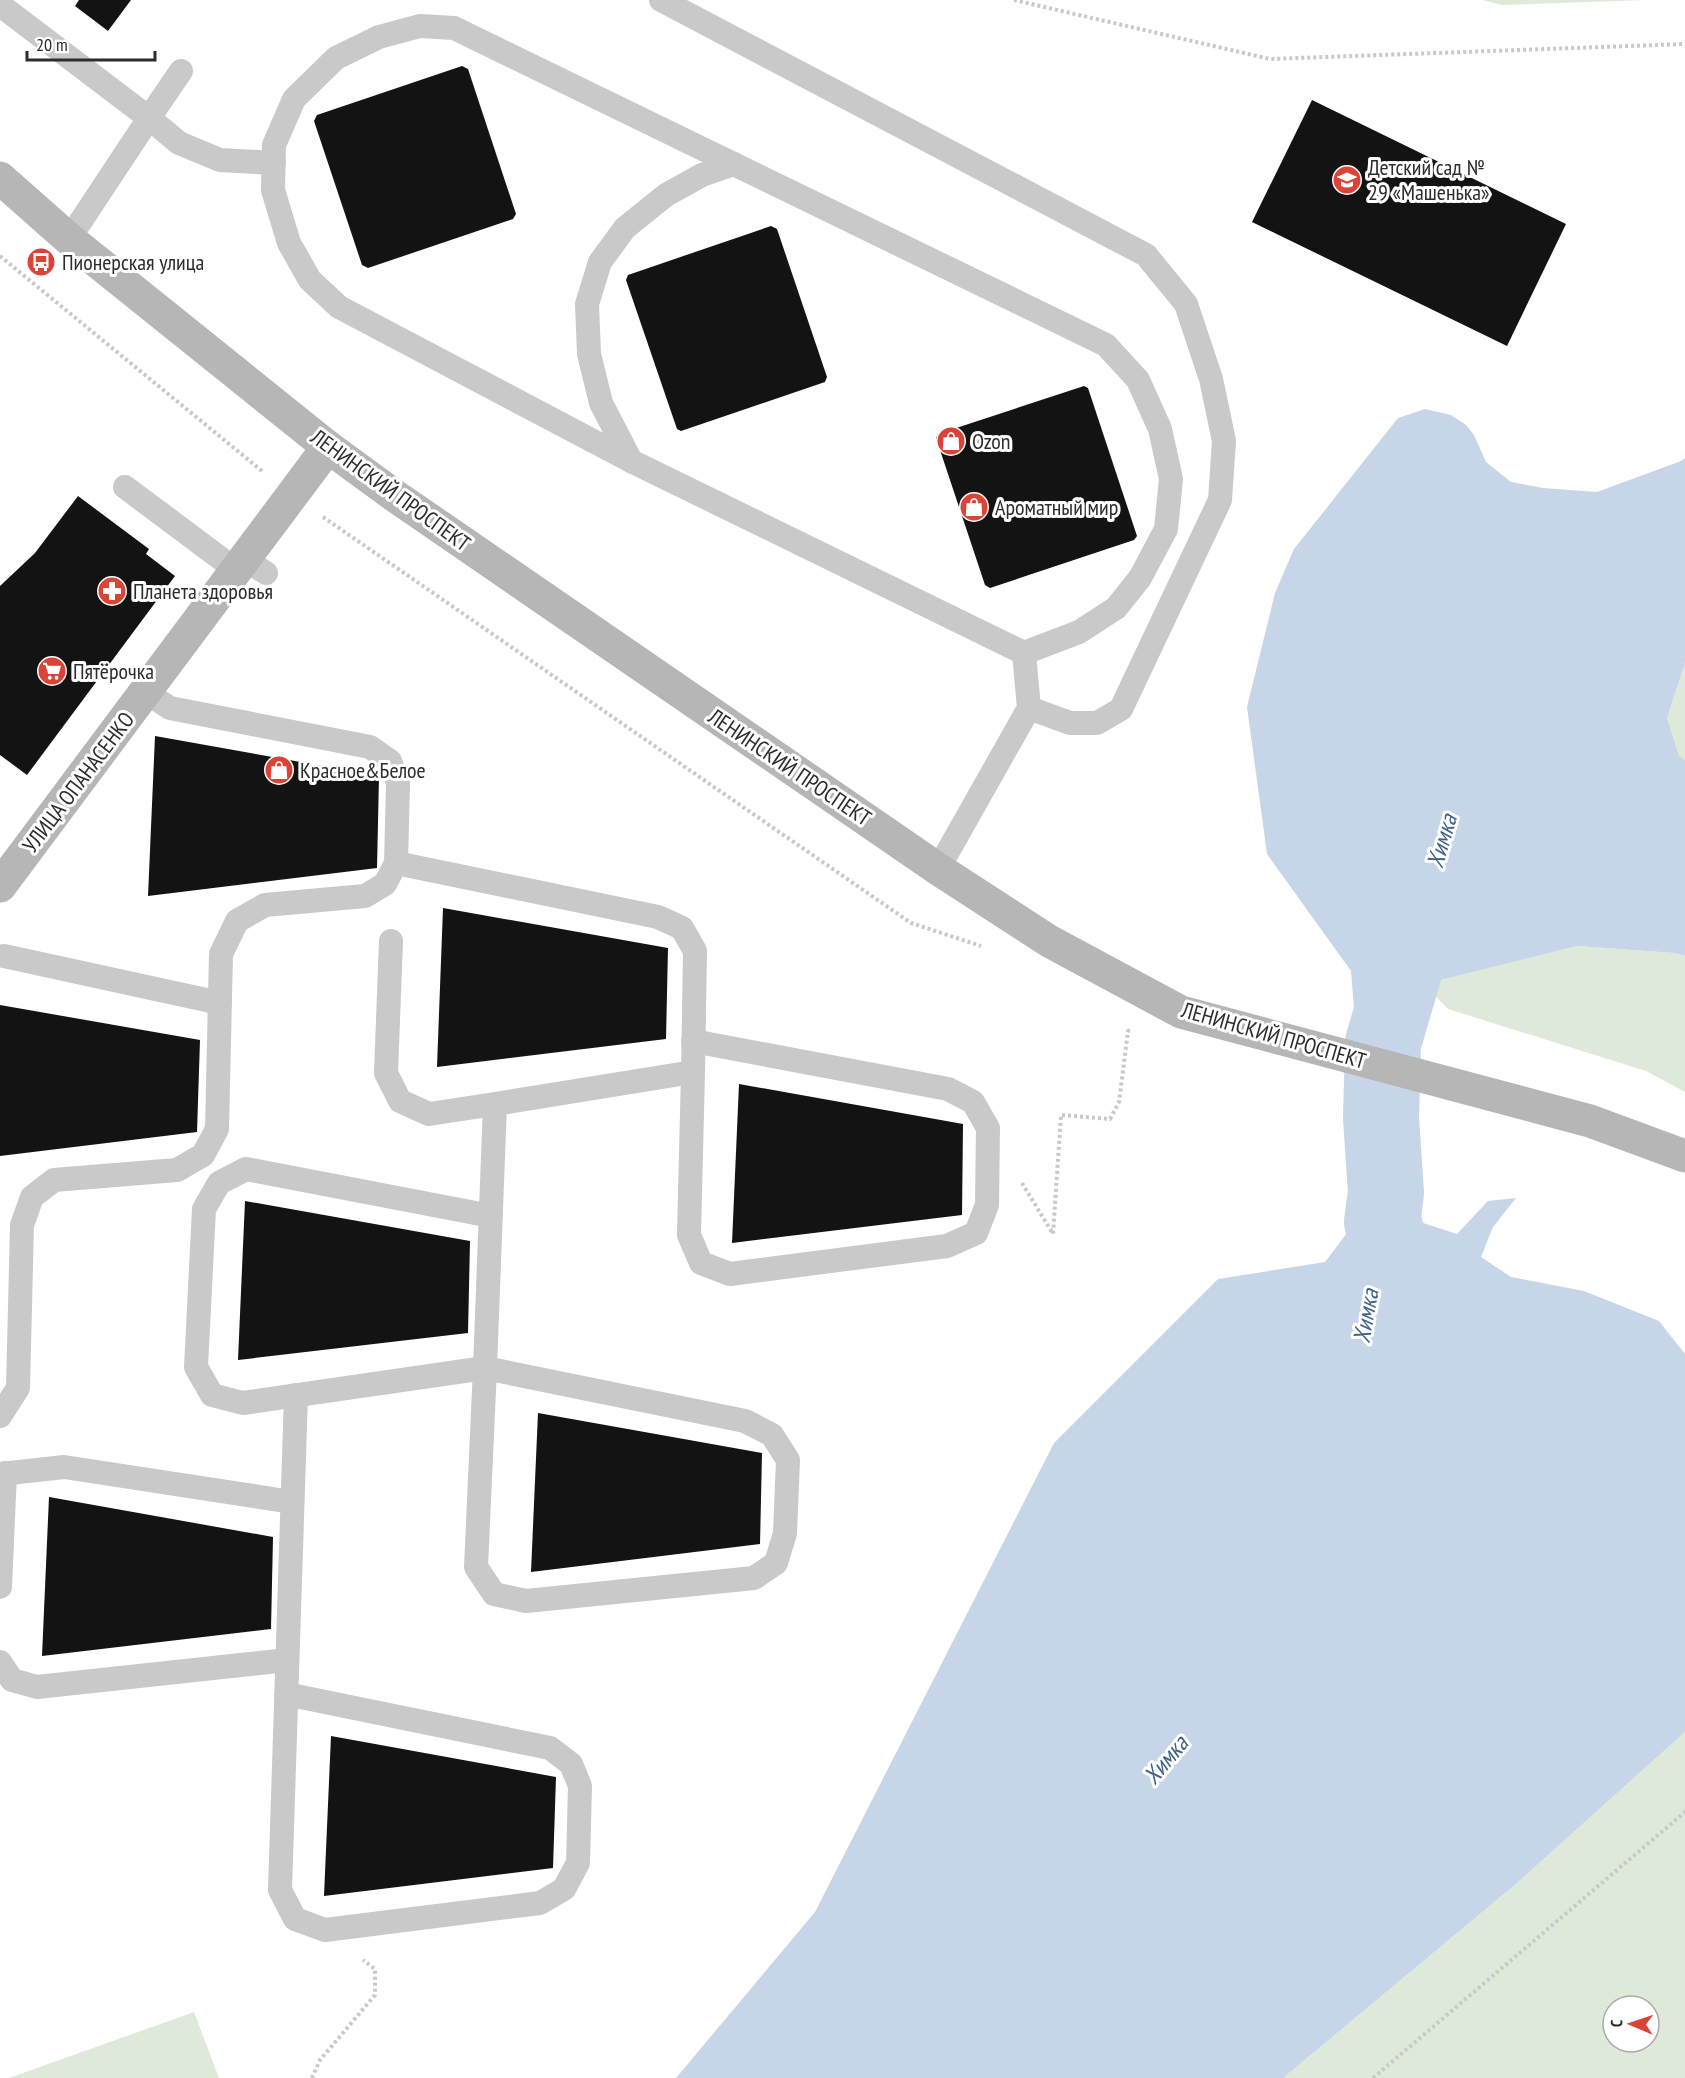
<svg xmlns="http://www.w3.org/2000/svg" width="1685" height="2078" viewBox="0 0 1685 2078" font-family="'PT Sans Narrow',sans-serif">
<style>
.green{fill:#dfe9d9;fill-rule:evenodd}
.water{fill:#c6d6e8}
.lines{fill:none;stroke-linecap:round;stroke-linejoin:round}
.river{stroke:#c6d6e8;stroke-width:76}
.building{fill:#131313}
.path{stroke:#c9c9c9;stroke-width:4;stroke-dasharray:3 3;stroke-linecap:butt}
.lane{stroke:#c9c9c9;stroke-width:24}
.secondary{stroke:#b6b6b6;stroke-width:33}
.labels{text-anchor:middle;stroke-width:6;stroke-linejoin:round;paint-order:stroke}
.poi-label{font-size:22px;fill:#2c2c2c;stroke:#fff;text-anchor:start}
.street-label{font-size:22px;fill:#2c2c2c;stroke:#fff}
.water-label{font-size:24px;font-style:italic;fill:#3f6188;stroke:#fff}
</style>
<rect width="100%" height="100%" fill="#fff"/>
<g class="green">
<path d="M 1483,0 L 1646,0 L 1502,5 Z"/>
<path d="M 1685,663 L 1685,760 L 1679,757 L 1667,718 Z"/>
<path d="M 1577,946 L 1674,953 L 1685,956 L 1685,1092 L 1646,1071 L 1448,1009 L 1423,984 Z"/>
<path d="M 1685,1732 L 1685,2078 L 1283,2078 L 1517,1883 ZM 1613,2006 L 1649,2006 L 1649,2042 L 1613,2042 Z"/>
<path d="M 194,2012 L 219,2078 L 9,2078 Z"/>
</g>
<g class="water">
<path d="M 1425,409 L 1451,415 L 1466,425 L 1474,435 L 1486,462 L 1511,482 L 1543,488 L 1597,492 L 1681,461 L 1685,458 L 1685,663 L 1667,718 L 1679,756 L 1685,760 L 1685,956 L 1674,953 L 1577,946 L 1424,984 L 1410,1051 L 1356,1035 L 1351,971 L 1267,854 L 1247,707 L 1275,593 L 1294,549 L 1398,418 Z"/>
<path d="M 1354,1108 L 1402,1125 L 1423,1223 L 1457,1234 L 1488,1201 L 1516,1198 L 1493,1227 L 1481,1257 L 1511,1277 L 1584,1291 L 1659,1321 L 1685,1354 L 1685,1732 L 1517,1883 L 1283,2078 L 676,2078 L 815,1912 L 1054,1443 L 1218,1279 L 1325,1262 L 1350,1229 Z"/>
</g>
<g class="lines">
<path class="river" d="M 1382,1222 L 1386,1193 L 1381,1118 L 1383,1043 L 1413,941"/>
</g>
<g class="building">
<path d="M 79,0 L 131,0 L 108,31 L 75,6 Z"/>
<path d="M 462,66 L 468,69 L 516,214 L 513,219 L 368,268 L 362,265 L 314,121 L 317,115 Z"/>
<path d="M 1312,100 L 1566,224 L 1507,346 L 1252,222 Z"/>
<path d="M 771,226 L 777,229 L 827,377 L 825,382 L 681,431 L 677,429 L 626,280 L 628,275 Z"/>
<path d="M 1084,386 L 1088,388 L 1137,536 L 1134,540 L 990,588 L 985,585 L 936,438 L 938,434 Z"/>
<path d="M 78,496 L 149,549 L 146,554 L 175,576 L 27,775 L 0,755 L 0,586 L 35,553 Z"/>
<path d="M 155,736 L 379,776 L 377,868 L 148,896 Z"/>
<path d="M 443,908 L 668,948 L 666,1039 L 437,1067 Z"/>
<path d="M 0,1005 L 200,1040 L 197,1132 L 0,1156 Z"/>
<path d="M 739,1084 L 963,1124 L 962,1215 L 732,1243 Z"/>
<path d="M 245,1201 L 470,1241 L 468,1333 L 238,1360 Z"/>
<path d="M 538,1413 L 762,1453 L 760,1544 L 531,1572 Z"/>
<path d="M 49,1497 L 273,1537 L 271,1629 L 42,1656 Z"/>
<path d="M 331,1736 L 556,1777 L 553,1868 L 324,1896 Z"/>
</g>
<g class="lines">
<g class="path">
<path d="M 1014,0 L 1270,59 L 1685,44"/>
<path d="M 0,256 L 262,471"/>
<path d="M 323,517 L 911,923 L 981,946"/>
<path d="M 1022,1183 L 1053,1234 L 1061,1115 L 1110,1119 L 1119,1102 L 1128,1031 L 1132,1030"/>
<path d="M 312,2078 L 320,2060 L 375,1995 L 375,1969 L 363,1960"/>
<path d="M 1373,2078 L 1685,1812"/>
</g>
<g class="lane">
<path d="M 661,0 L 1146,255 L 1186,304 L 1211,379 L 1224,441 L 1220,500 L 1121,709 L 1097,723 L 1070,723 L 1029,708"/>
<path d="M 0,5 L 149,118 L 181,71"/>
<path d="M 420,26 L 454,28 L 1106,345 L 1138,380 L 1160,429 L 1171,479 L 1166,529 L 1140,578 L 1116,608 L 1079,632 L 1024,653 L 631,461 L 339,307 L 310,280 L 289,243 L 273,190 L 274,145 L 294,99 L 336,58 L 379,37 Z"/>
<path d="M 69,239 L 149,118 L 179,143 L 220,160 L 274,163"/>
<path d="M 631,461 L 601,403 L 589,354 L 587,304 L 600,262 L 625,228 L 666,195 L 702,175 L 734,164"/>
<path d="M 125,487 L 236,570"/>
<path d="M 244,559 L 266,573"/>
<path d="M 396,863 L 658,917 L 682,928 L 695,951 L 693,1072 L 495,1104 L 485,1368 L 243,1403 L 212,1395 L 196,1367 L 204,1209 L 219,1183 L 246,1169 L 491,1216"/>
<path d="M 938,869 L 1029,708 L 1024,653"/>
<path d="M 391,941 L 386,1073 L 400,1101 L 429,1114 L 495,1104"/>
<path d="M 4,956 L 220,1003"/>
<path d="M 693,1072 L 689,1235 L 701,1263 L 730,1274 L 947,1246 L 976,1233 L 987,1205 L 988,1128 L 973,1102 L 948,1089 L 693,1041"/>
<path d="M 485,1368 L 745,1421 L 772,1435 L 788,1460 L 785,1533 L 776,1563 L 754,1578 L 526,1601 L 494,1594 L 476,1567 Z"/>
<path d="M 0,1416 L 18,1388 L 22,1225 L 32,1197 L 54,1180 L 177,1170 L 203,1155 L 217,1129 L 221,954 L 237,921 L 265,905 L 365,896 L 385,884 L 396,863 L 398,783 L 390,761 L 370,747 L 170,708 L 145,692"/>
<path d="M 0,1474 L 64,1467 L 292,1502"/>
<path d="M 0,1587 L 5,1473"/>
<path d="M 0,1662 L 12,1680 L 37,1687 L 287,1660"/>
<path d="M 286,1694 L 550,1748 L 571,1764 L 580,1786 L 578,1863 L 564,1889 L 540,1903 L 325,1930 L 295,1919 L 280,1890 L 296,1395"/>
</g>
<g class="secondary">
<path d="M 0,178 L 69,239 L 328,447 L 395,496 L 938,869 L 1049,941 L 1181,1012 L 1590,1121 L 1685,1156"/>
<path d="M 0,886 L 328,447"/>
</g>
</g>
<defs>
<g id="school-disc" transform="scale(1.5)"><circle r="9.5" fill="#da4336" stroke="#fff"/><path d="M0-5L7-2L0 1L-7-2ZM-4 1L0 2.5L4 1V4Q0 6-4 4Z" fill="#fff"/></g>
<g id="bus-disc" transform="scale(1.5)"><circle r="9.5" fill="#da4336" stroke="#fff"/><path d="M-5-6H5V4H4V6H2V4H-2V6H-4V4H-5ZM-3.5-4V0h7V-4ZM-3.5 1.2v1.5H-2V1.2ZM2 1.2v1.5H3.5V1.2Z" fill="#fff"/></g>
<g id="shop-disc" transform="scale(1.5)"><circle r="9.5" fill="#da4336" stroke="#fff"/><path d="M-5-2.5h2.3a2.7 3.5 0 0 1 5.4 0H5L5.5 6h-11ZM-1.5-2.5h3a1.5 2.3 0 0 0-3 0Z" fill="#fff"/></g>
<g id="pharmacy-disc" transform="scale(1.5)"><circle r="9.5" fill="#da4336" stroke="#fff"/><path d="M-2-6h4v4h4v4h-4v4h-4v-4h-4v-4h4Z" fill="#fff"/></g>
<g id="supermarket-disc" transform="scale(1.5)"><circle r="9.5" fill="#da4336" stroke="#fff"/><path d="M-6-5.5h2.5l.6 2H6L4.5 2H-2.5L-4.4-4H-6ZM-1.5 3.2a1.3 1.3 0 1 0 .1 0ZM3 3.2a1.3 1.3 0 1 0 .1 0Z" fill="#fff"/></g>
</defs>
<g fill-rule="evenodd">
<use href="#school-disc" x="1347" y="180"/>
<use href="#bus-disc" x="41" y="262"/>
<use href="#shop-disc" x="951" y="441"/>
<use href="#shop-disc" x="974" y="507"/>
<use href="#pharmacy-disc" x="112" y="591"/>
<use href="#supermarket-disc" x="52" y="671"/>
<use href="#shop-disc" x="279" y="770"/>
</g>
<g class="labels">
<g class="poi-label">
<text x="1368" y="175">Детский сад №<tspan x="1368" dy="25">29 «Машенька»</tspan></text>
<text x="62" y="270">Пионерская улица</text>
<text x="972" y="449">Ozon</text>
<text x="995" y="515">Ароматный мир</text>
<text x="133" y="599">Планета здоровья</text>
<text x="73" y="679">Пятёрочка</text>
<text x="300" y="778">Красное&amp;Белое</text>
</g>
<g class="street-label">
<text transform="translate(391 490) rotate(36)" y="8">ЛЕНИНСКИЙ ПРОСПЕКТ</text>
<text transform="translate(790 767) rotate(34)" y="8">ЛЕНИНСКИЙ ПРОСПЕКТ</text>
<text transform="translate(78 782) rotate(-53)" y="8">УЛИЦА ОПАНАСЕНКО</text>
<text transform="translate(1274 1035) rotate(16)" y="8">ЛЕНИНСКИЙ ПРОСПЕКТ</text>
</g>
<g class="water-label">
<text transform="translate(1442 841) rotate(-74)" y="8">Химка</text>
<text transform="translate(1366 1316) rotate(-80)" y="8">Химка</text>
<text transform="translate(1166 1760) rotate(-50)" y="8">Химка</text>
</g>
</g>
<g transform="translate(1631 2024) rotate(272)"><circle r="28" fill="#ffffff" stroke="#ababab" stroke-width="1.5"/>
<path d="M0-4.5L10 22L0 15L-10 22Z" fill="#da4336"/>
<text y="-9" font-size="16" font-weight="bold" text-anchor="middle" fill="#2c2c2c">С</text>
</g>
<path d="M27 51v9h128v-9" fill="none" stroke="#2c2c2c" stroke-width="3"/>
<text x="36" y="51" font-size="18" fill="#2c2c2c" stroke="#ffffff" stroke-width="4.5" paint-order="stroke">20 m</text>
</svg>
